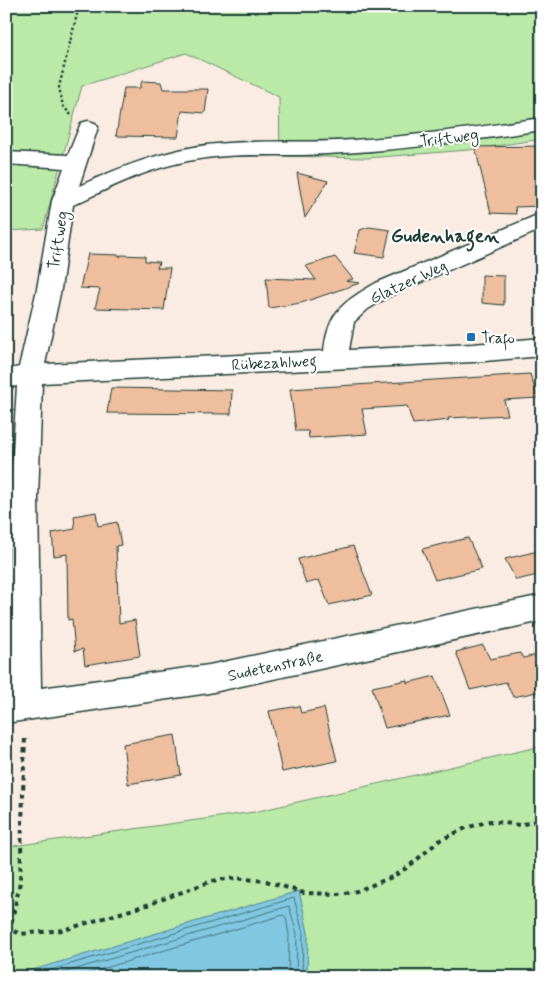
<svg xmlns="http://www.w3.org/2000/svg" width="548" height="983" viewBox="0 0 548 983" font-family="Mynerve,sans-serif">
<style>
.green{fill:#bae9a8;stroke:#6c936e}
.water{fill:#81c7e2;stroke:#5a909c}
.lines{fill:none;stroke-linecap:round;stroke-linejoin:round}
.shore{stroke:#46747a;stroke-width:1}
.building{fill:#efbe9f;stroke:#1f3d34}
.minor-casing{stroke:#1f3d34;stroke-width:3}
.path-far1{stroke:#1f3d34;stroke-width:2.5;stroke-dasharray:2.5 2.5;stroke-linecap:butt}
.path{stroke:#1f3d34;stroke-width:4;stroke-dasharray:4.5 4.5;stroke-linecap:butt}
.minor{fill:#fff;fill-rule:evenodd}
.poi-dot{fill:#1f6fb2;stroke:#fff;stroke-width:2}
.labels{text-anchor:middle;stroke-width:4;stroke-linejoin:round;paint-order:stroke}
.street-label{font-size:16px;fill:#1f3d34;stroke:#fff}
.poi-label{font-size:16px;fill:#1f3d34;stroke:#fff;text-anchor:start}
.quarter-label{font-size:19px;font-weight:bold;fill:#1f3d34;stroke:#fff}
</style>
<rect width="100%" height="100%" fill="#faece2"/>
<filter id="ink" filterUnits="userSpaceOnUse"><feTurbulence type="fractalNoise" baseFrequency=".02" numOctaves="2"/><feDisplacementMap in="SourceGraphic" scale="10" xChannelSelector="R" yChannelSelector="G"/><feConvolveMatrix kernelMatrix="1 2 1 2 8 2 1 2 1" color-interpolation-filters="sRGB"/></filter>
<g filter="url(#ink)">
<g class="green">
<path d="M 6,6 L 542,6 L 542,139 L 469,150 L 367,158 L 280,156 L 279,97 L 186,53 L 82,86 L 43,229 L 6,231 Z"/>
<path d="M 542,746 L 542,977 L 307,977 L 308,933 L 299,891 L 16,975 L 15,977 L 6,977 L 6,847 L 254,812 Z"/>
</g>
<path class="water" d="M 299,891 L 308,933 L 307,977 L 15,977 L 16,975 Z"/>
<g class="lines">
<g class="shore">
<path d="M 27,977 L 294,898 L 303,933 L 302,977"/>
<path d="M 49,977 L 289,906 L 297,934 L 296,977"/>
<path d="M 75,977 L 283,915 L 286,917 L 289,935 L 288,977"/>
</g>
</g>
<g class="building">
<path d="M 142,81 L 161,82 L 163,89 L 208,89 L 205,113 L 182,111 L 178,137 L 116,136 L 124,88 L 140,88 Z"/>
<path d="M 542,146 L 542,206 L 515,207 L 516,214 L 491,213 L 475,147 Z"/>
<path d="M 297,173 L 328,181 L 305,218 Z"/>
<path d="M 369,227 L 390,230 L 384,257 L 354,253 L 360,230 Z"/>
<path d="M 88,254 L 120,255 L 120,257 L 121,255 L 145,256 L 145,261 L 159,262 L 157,268 L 170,268 L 164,310 L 95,308 L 100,289 L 80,288 Z"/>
<path d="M 335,257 L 353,279 L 346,281 L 360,283 L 301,303 L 269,308 L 266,278 L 316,280 L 306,266 Z"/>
<path d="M 482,275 L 504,276 L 504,305 L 482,303 Z"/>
<path d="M 530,374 L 538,398 L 504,400 L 508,415 L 448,418 L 449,420 L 413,424 L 407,406 L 362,409 L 367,434 L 309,438 L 308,431 L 296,431 L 290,389 Z"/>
<path d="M 111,388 L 232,390 L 231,414 L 107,413 Z"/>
<path d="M 96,512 L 98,526 L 117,522 L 121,545 L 116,546 L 119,623 L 135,620 L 140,656 L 85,665 L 83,649 L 75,651 L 72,619 L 68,620 L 67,554 L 54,556 L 52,533 L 75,529 L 74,516 Z"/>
<path d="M 468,538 L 482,569 L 435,580 L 422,549 Z"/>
<path d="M 353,546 L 372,595 L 329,605 L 319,580 L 306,584 L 298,559 Z"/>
<path d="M 542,550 L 542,574 L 516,580 L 505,559 Z"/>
<path d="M 483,645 L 490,659 L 520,653 L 523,658 L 542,654 L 542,691 L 513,697 L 506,682 L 470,690 L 456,652 Z"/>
<path d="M 435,676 L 450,715 L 385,728 L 372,687 L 407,680 L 407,683 Z"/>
<path d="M 299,706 L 301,713 L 324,708 L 337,761 L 282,772 L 269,711 Z"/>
<path d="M 175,735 L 181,775 L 128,784 L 123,744 Z"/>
</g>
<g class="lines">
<g class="minor-casing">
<path id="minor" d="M 542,118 L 542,130 C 470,141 399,150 327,154 C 278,157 227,151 179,163 C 142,171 107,189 73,205 L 61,289 L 45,364 L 324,351 C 328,312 343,302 376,283 L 542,213 L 542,229 L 392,295 L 368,309 L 354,322 L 349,350 L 473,344 L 542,338 L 542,356 L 473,362 L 42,383 L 38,499 L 41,688 L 209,665 L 542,595 L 542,621 L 209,693 L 6,723 L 6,693 L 9,693 L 10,499 L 17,386 L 6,388 L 6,370 L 19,367 L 37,289 L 52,201 L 64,168 L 6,164 L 6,152 L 68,155 L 81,123 L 88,121 L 95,123 L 98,127 L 79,186 C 116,169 154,154 194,147 C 246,138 300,144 353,140 C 416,136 479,127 542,118 Z"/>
</g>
<path class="path-far1" d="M 71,115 L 63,106 L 59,87 L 79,6"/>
<g class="path">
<path d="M 6,927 L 20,934 L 64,930 L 147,905 L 212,881 L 233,878 L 266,881 L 304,893 L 338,894 L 357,891 L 392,877 L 408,867 L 440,840 L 466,828 L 490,821 L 519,825 L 542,820"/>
<path d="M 6,949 L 20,882 L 25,736"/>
</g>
<use href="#minor" class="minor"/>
</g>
</g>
<rect class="poi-dot" x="466" y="332" width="10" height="10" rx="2.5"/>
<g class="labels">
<g class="street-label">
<text transform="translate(449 137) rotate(-7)" y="6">Triftweg</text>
<text transform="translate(57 240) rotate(-81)" y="6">Triftweg</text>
<text transform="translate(408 281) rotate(-25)" y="6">Glatzer Weg</text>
<text transform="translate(274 362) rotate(-3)" y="6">Rübezahlweg</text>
<text transform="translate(275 665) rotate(-12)" y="6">Sudetenstraße</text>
</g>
<g class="poi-label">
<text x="481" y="343">Trafo</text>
</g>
<g class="quarter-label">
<text x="445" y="242">Gudenhagen</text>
</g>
</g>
<rect width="548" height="983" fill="none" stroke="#fff" stroke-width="25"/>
<rect x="12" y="12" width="523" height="958" fill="none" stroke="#1f3d34" stroke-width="2" filter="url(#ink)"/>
</svg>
